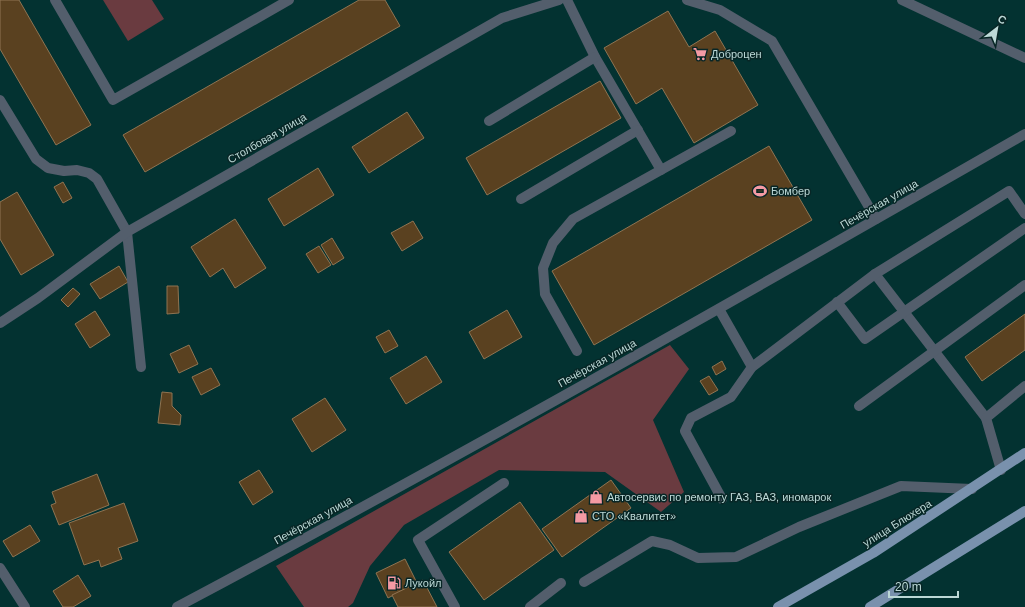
<svg xmlns="http://www.w3.org/2000/svg" width="1025" height="607" viewBox="0 0 1025 607" font-family="Arial,sans-serif">
<style>
.green{fill:#6a3b40}
.building{fill:#5a4120;stroke:#8f7452}
.lines{fill:none;stroke-linecap:round;stroke-linejoin:round}
.minor{stroke:#535e6c;stroke-width:10}
.major{stroke:#7991ad;stroke-width:10}
.labels{text-anchor:middle;stroke-width:3;stroke-linejoin:round;paint-order:stroke}
.poi-label{font-size:11px;fill:#bcd8d6;stroke:#082626;text-anchor:start}
.street-label{font-size:11px;fill:#bcd8d6;stroke:#082626}
</style>
<rect width="100%" height="100%" fill="#033231"/>
<g class="green">
<path d="M 103,0 L 152,0 L 164,19 L 128,41 Z"/>
<path d="M 670,345 L 689,369 L 653,420 L 684,492 L 661,512 L 605,472 L 499,470 L 404,525 L 370,566 L 353,603 L 348,607 L 304,607 L 276,566 Z"/>
</g>
<g class="building">
<path d="M 0,0 L 19,0 L 91,125 L 56,145 L 0,49 Z"/>
<path d="M 359,0 L 385,0 L 400,26 L 145,172 L 123,135 Z"/>
<path d="M 668,11 L 689,47 L 715,31 L 758,105 L 694,143 L 662,88 L 636,104 L 604,48 Z"/>
<path d="M 600,81 L 621,118 L 487,195 L 466,158 Z"/>
<path d="M 407,112 L 424,138 L 369,173 L 352,147 Z"/>
<path d="M 769,146 L 812,220 L 594,345 L 552,271 Z"/>
<path d="M 318,168 L 334,195 L 284,226 L 268,199 Z"/>
<path d="M 63,182 L 72,198 L 63,203 L 54,187 Z"/>
<path d="M 17,192 L 54,255 L 21,275 L 0,239 L 0,202 Z"/>
<path d="M 235,219 L 266,268 L 235,288 L 223,268 L 210,277 L 191,247 Z"/>
<path d="M 413,221 L 423,238 L 402,251 L 391,233 Z"/>
<path d="M 332,238 L 344,258 L 333,265 L 321,245 Z"/>
<path d="M 319,246 L 331,265 L 318,273 L 306,254 Z"/>
<path d="M 119,266 L 128,282 L 100,299 L 90,284 Z"/>
<path d="M 167,286 L 178,286 L 179,313 L 167,314 Z"/>
<path d="M 73,288 L 80,294 L 68,307 L 61,300 Z"/>
<path d="M 507,310 L 522,337 L 484,359 L 469,332 Z"/>
<path d="M 95,311 L 110,335 L 90,348 L 75,324 Z"/>
<path d="M 1025,314 L 1025,350 L 982,381 L 965,357 Z"/>
<path d="M 389,330 L 398,346 L 385,353 L 376,337 Z"/>
<path d="M 189,345 L 198,364 L 179,373 L 170,354 Z"/>
<path d="M 426,356 L 442,382 L 406,404 L 390,378 Z"/>
<path d="M 722,361 L 726,369 L 716,375 L 712,367 Z"/>
<path d="M 211,368 L 220,385 L 201,395 L 192,377 Z"/>
<path d="M 709,376 L 718,390 L 709,395 L 700,381 Z"/>
<path d="M 162,392 L 172,393 L 172,406 L 181,415 L 180,425 L 158,423 Z"/>
<path d="M 325,398 L 346,430 L 312,452 L 292,419 Z"/>
<path d="M 259,470 L 273,492 L 253,505 L 239,482 Z"/>
<path d="M 97,474 L 109,505 L 59,525 L 51,505 L 56,503 L 52,492 Z"/>
<path d="M 611,480 L 631,508 L 562,557 L 542,529 Z"/>
<path d="M 520,502 L 554,550 L 484,600 L 449,552 Z"/>
<path d="M 124,503 L 138,541 L 118,548 L 122,559 L 101,567 L 99,560 L 84,565 L 69,523 Z"/>
<path d="M 30,525 L 40,541 L 13,557 L 3,541 Z"/>
<path d="M 405,559 L 417,583 L 388,598 L 376,573 Z"/>
<path d="M 78,575 L 91,596 L 73,607 L 63,607 L 53,591 Z"/>
<path d="M 423,580 L 437,607 L 398,607 L 392,595 Z"/>
</g>
<g class="lines">
<g class="minor">
<path d="M 55,0 L 113,100 L 289,0"/>
<path d="M 567,0 L 595,57 L 661,170"/>
<path d="M 687,0 L 720,10 L 772,41 L 876,219"/>
<path d="M 902,0 L 1025,58"/>
<path d="M 0,100 L 36,159 L 48,168 L 64,171 L 77,170 L 89,173 L 97,179 L 127,232 L 141,367"/>
<path d="M 489,121 L 595,57"/>
<path d="M 521,199 L 638,130"/>
<path d="M 875,274 L 986,418"/>
<path d="M 837,302 L 865,339 L 1025,228"/>
<path d="M 719,309 L 752,367"/>
<path d="M 0,323 L 38,298 L 127,232 L 502,18 L 559,0"/>
<path d="M 577,351 L 545,294 L 543,268 L 553,243 L 573,219 L 731,131"/>
<path d="M 859,406 L 1025,285"/>
<path d="M 1001,470 L 986,418 L 1025,386"/>
<path d="M 722,499 L 685,431 L 691,418 L 731,397 L 752,367 L 875,274 L 1009,191 L 1025,214"/>
<path d="M 0,568 L 25,607"/>
<path d="M 584,582 L 652,541 L 670,545 L 698,558 L 736,557 L 799,527 L 901,486 L 972,489"/>
<path d="M 177,607 C 463,455 744,295 1025,134"/>
<path d="M 455,607 L 418,540 L 504,483"/>
<path d="M 530,607 L 561,583"/>
</g>
<g class="major">
<path d="M 778,607 L 873,553 L 1025,453"/>
<path d="M 870,607 L 1025,511"/>
</g>
</g>
<defs>
<g id="supermarket-bare" transform="scale(1.08)"><path d="M-6-5.5h2.5l.6 2H6L4.5 2H-2.5L-4.4-4H-6ZM-1.5 3.2a1.3 1.3 0 1 0 .1 0ZM3 3.2a1.3 1.3 0 1 0 .1 0Z" fill="#f49aa4" stroke="#082626" stroke-width="2.5" paint-order="stroke"/></g>
<g id="stadium-bare" transform="scale(1.08)"><path d="M0-5a6.5 5 0 1 0 0 10a6.5 5 0 1 0 0-10ZM-3.5-1.8h7v3.6h-7Z" fill="#f49aa4" stroke="#082626" stroke-width="2.5" paint-order="stroke"/></g>
<g id="shop-bare" transform="scale(1.08)"><path d="M-5-2.5h2.3a2.7 3.5 0 0 1 5.4 0H5L5.5 6h-11ZM-1.5-2.5h3a1.5 2.3 0 0 0-3 0Z" fill="#f49aa4" stroke="#082626" stroke-width="2.5" paint-order="stroke"/></g>
<g id="fuel-bare" transform="scale(1.08)"><path d="M-5.5-6h7V0h2V4h1.3V-2.5L3-4.5l.8-.8L6-3V5H2.5V1h-1V6h-7ZM-4.2-4.7v3.2H.2V-4.7Z" fill="#f49aa4" stroke="#082626" stroke-width="2.5" paint-order="stroke"/></g>
</defs>
<g fill-rule="evenodd">
<use href="#supermarket-bare" x="700" y="54"/>
<use href="#stadium-bare" x="760" y="191"/>
<use href="#shop-bare" x="596" y="497"/>
<use href="#shop-bare" x="581" y="516"/>
<use href="#fuel-bare" x="394" y="583"/>
</g>
<g class="labels">
<g class="poi-label">
<text x="711" y="58">Доброцен</text>
<text x="771" y="195">Бомбер</text>
<text x="607" y="501">Автосервис по ремонту ГАЗ, ВАЗ, иномарок</text>
<text x="592" y="520">СТО «Квалитет»</text>
<text x="405" y="587">Лукойл</text>
</g>
<g class="street-label">
<text transform="translate(267 138) rotate(-30)" y="4">Столбовая улица</text>
<text transform="translate(879 204) rotate(-30)" y="4">Печёрская улица</text>
<text transform="translate(597 363) rotate(-29)" y="4">Печёрская улица</text>
<text transform="translate(313 520) rotate(-29)" y="4">Печёрская улица</text>
<text transform="translate(897 523) rotate(-32)" y="4">улица Блюхера</text>
</g>
</g>
<g transform="translate(997 28) rotate(31)" stroke="#082626" stroke-width="3" paint-order="stroke">
<path d="M0-3L7 15L0 10L-7 15Z" fill="#bcd8d6"/>
<text y="-6" font-size="11" font-weight="bold" text-anchor="middle" fill="#bcd8d6">С</text>
</g>
<path d="M889 591v6h69v-6" fill="none" stroke="#bcd8d6" stroke-width="2"/>
<text x="895" y="591" font-size="12" fill="#bcd8d6" stroke="#082626" stroke-width="3" paint-order="stroke">20 m</text>
</svg>
